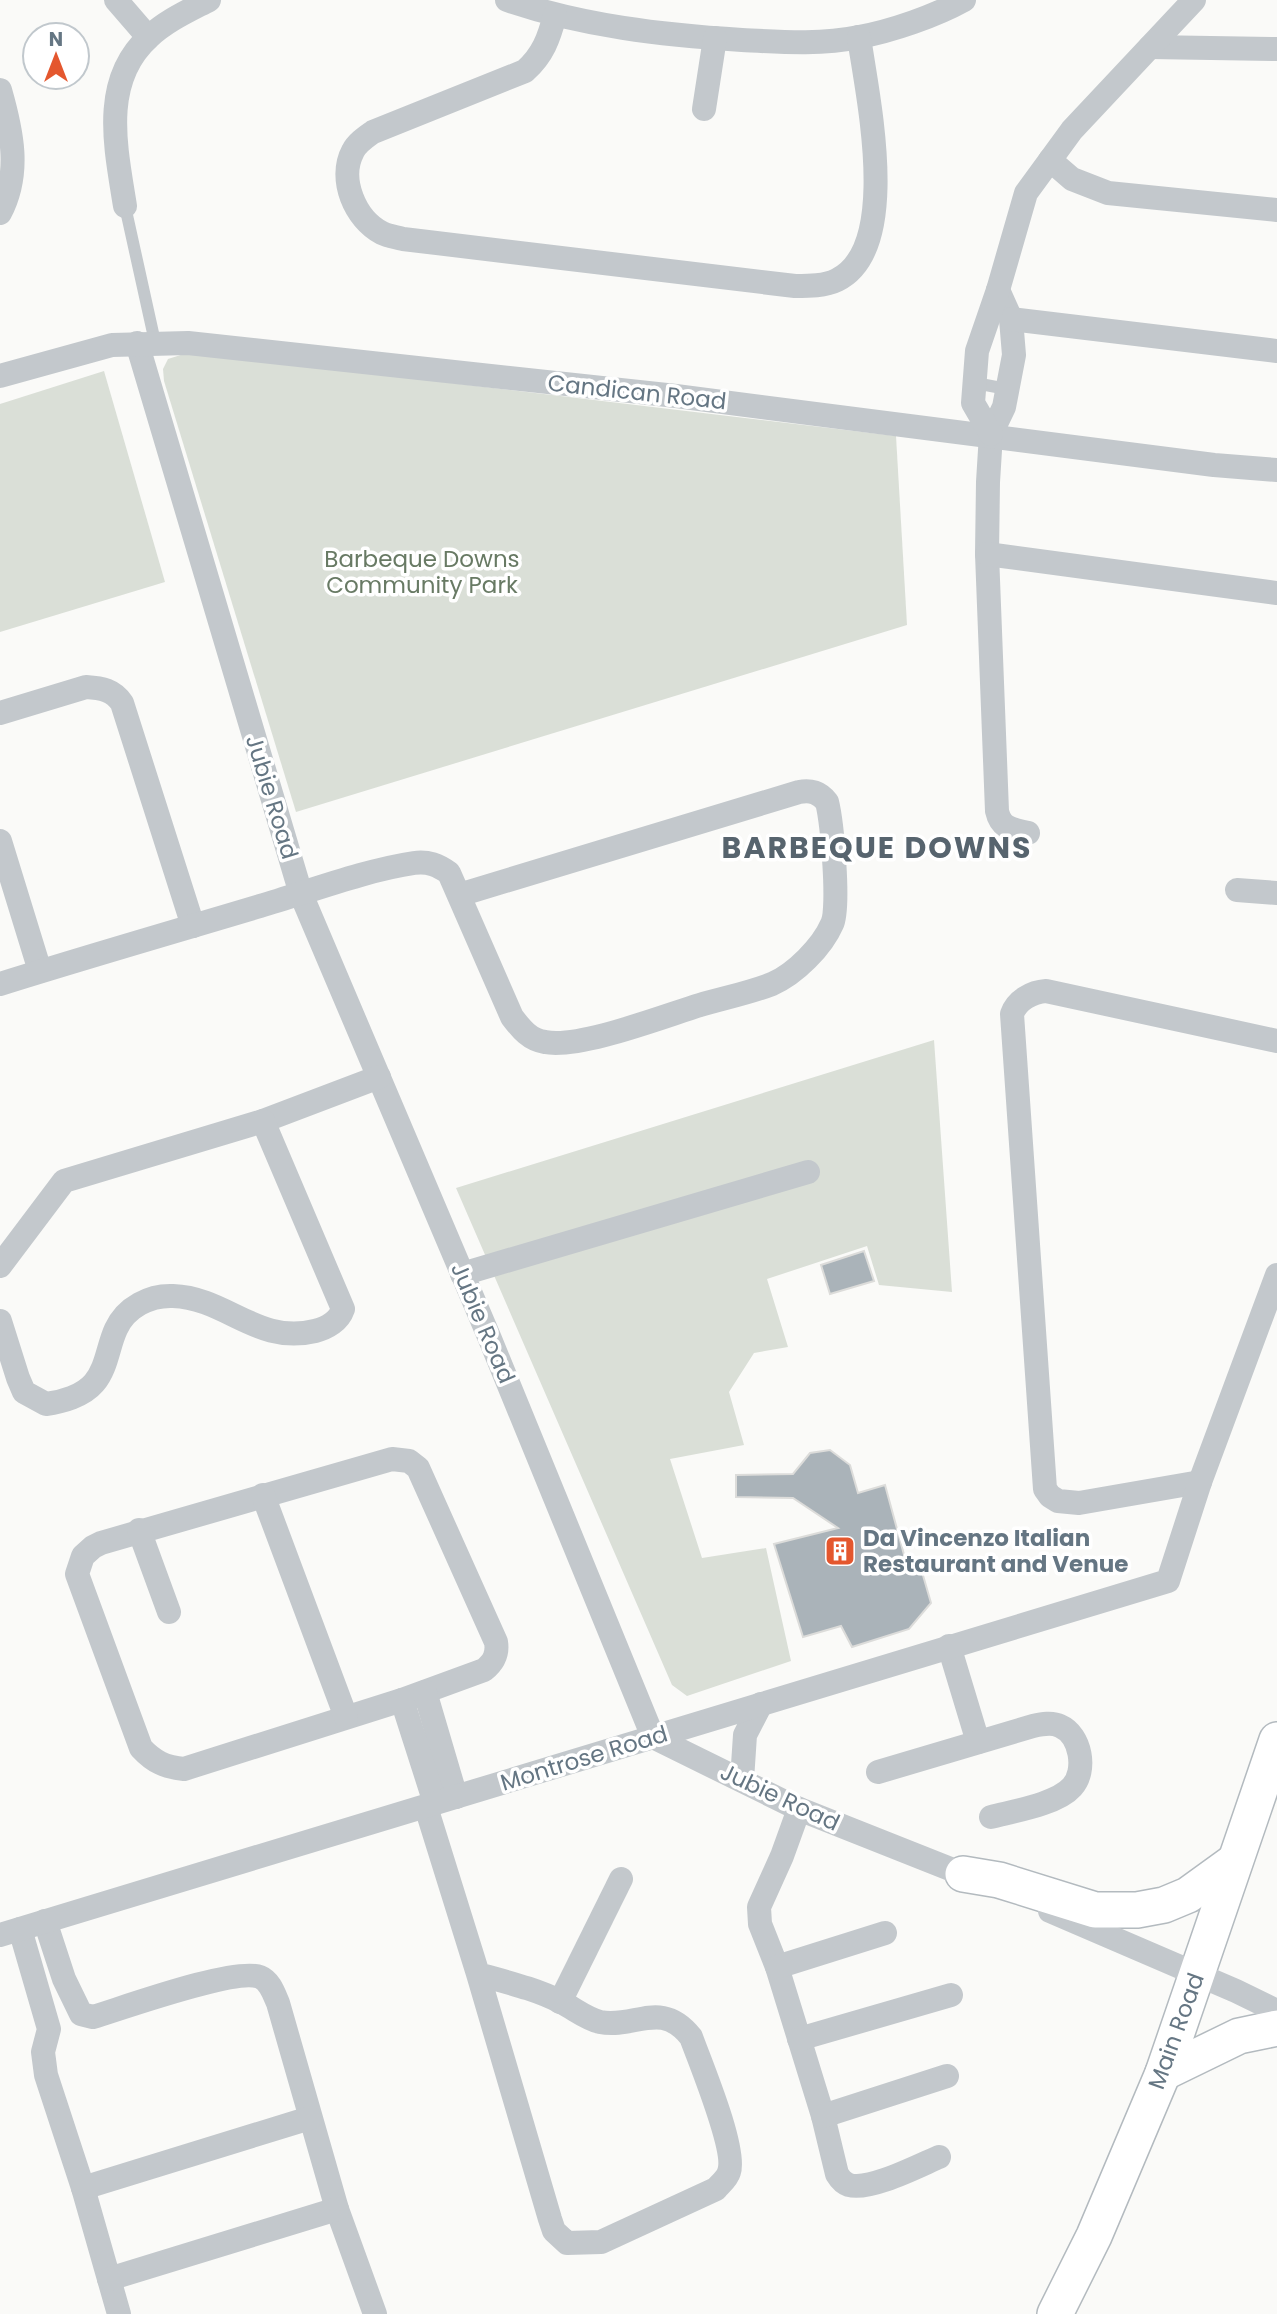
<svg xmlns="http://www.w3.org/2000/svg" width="1277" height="2314" viewBox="0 0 1277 2314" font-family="Poppins,sans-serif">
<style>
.green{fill:#dadfd7}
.building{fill:#aab3b9;stroke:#dcdcda;stroke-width:2}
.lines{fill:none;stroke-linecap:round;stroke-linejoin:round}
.secondary-casing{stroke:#b3babf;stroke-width:38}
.lane{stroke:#c3c8cc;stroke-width:12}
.street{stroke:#c3c8cc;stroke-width:24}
.secondary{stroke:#fff;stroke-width:35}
.labels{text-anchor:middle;stroke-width:7;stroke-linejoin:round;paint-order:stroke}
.street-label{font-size:23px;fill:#657683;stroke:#fff}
.park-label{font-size:23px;fill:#687a64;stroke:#fff}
.poi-label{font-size:23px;font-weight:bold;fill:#657683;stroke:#fff;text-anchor:start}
.district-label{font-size:30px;font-weight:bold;letter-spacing:2px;fill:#57646e;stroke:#fff}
</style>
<rect width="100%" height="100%" fill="#fafaf8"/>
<g class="green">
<path d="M 190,352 L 896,436 L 907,625 L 296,812 L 164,381 L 163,369 L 168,359 Z"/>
<path d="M 104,371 L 165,582 L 0,632 L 0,404 Z"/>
<path d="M 934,1040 L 952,1292 L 879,1285 L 867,1246 L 767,1279 L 788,1347 L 754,1353 L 729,1392 L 744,1445 L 670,1459 L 702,1558 L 766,1548 L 791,1661 L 687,1696 L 672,1685 L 456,1188 Z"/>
</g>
<g class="building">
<path d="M 864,1251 L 874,1281 L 830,1294 L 821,1265 Z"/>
<path d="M 830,1450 L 850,1465 L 858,1493 L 885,1485 L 906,1562 L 918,1558 L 931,1603 L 909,1629 L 852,1647 L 841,1626 L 803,1637 L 774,1544 L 838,1528 L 793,1498 L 736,1497 L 736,1475 L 793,1474 L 810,1453 Z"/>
</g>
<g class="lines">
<g class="secondary-casing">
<g id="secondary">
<path d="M 963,1874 L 999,1880 L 1095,1910 L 1137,1910 L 1164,1905 L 1188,1895 L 1235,1861"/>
<path d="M 1163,2073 L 1239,2036 L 1277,2028"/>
<path d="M 1055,2314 L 1094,2236 L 1163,2073 L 1277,1740"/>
</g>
</g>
<g class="lane">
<path d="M 125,206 L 155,342"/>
<path d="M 975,383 L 1007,389"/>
</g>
<g class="street">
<path d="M 116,0 L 148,37"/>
<path d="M 507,0 C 582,26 663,35 742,40 C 781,42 821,45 859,37 C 892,31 935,16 964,0"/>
<path d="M 555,15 C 549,38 543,55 525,71 L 373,132 C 366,137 357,143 353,151 C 338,179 355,219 382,233 C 388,236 396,237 403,239 L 795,286 C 809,286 825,286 837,280 C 902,248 867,95 859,37"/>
<path d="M 1150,47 L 1277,49"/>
<path d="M 0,90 C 12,132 21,173 0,213"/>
<path d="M 704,109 L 715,38"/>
<path d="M 1050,160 L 1072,179 L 1108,193 L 1277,210"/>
<path d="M 125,206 C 116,149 100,81 149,37 C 166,21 188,11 209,0"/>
<path d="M 998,290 L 1011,319 L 1014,355 L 1004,407 L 991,434 L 988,482 L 987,554 L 997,811 C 1001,829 1012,829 1028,833"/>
<path d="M 1011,319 L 1277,351"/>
<path d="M 137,343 L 301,894 L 490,1339 L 653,1737 L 799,1809 L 978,1880"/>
<path d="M 0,376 L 112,345 L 188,343 L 676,396 L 1214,465 L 1277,470"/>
<path d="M 991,434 L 973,403 L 977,351 L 998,290 L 1026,193 L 1072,130 L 1194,0"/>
<path d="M 987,554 L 1277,593"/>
<path d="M 0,713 L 86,687 C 102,688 113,690 122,703 L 193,926"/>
<path d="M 0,841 L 40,971"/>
<path d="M 1237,890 L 1277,893"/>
<path d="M 0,984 C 86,957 173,932 260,906 C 308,892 366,870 414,863 C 428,861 438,865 449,873 L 512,1017 C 521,1029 530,1040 545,1042 C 579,1049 664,1016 700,1005 C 724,998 749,993 772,984 C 795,974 822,947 832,924 C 840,908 832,822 827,802 C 819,792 811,790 799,792 L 459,895"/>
<path d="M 263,1121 L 379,1077"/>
<path d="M 0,1266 L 64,1181 L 263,1121 L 343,1309 C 339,1321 327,1328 315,1331 C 257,1345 227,1298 173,1296 C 150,1295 126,1307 116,1329 C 108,1346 107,1368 94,1383 C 83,1396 62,1402 46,1404 L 24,1392 L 18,1378 L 0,1321"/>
<path d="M 462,1274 L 808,1172"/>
<path d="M 392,1459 L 409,1461 L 418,1468 L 496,1642 C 498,1654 494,1662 484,1670 L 402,1700 L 184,1769 C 165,1767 154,1762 141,1748 L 77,1574 L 83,1556 L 93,1547 L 101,1543 Z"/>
<path d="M 1200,1482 L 1079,1503 L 1058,1501 L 1050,1496 L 1045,1489 L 1012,1014 C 1017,1000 1032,992 1046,991 L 1277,1041"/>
<path d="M 263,1495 L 346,1717"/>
<path d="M 139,1530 L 169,1612"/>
<path d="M 949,1646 L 978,1742"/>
<path d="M 425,1692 L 456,1797"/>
<path d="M 402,1700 L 435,1803"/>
<path d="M 878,1772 L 1033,1726 C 1042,1724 1052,1722 1060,1726 C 1081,1735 1087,1771 1072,1787 C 1057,1804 1014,1811 991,1817"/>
<path d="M 742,1780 L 745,1735 L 761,1704"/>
<path d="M 426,1807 L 478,1974 L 550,2219 L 554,2231 L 567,2243 L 601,2242 L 716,2189 C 720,2184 727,2179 729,2172 C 737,2150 700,2062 691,2037 C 661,1999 635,2029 600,2022 C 585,2018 575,2009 561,2002 C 536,1989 506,1982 478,1974"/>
<path d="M 799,1809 L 782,1856 L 759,1907 L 760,1924 L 777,1967 L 823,2116 L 837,2174 C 840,2179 843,2183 849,2185 C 870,2191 918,2166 939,2157"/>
<path d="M 1050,1911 L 1236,1991 L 1277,2011"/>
<path d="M 45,1921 L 64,1979 L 81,2014 L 93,2017 C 123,2008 236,1967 260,1977 C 270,1981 274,1994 278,2003 L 337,2209 L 375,2314"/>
<path d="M 20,1929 L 49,2029 L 43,2052 L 46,2075 L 83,2188 L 119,2314"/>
<path d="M 0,1935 L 1168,1581 L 1200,1482 L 1277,1275"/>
<path d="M 777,1967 L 885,1933"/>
<path d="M 560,2002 L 621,1879"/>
<path d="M 799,2039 L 951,1995"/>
<path d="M 823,2116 L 947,2076"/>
<path d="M 83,2188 L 310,2118"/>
<path d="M 109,2279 L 337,2209"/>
</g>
<use href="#secondary" class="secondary"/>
</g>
<defs>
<g id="building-square" transform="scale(1.575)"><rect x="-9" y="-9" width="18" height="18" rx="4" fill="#e4572e" stroke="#fff"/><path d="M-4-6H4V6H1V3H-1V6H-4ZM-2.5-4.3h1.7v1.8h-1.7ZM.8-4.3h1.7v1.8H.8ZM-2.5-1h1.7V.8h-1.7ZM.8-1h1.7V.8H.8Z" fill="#fff"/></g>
</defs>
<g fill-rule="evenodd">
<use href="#building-square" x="840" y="1551"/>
</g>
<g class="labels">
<g class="street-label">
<text transform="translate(637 392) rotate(6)" y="8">Candican Road</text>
<text transform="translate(272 797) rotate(73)" y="8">Jubie Road</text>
<text transform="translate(483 1323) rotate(67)" y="8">Jubie Road</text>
<text transform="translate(584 1758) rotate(-17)" y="8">Montrose Road</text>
<text transform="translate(780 1797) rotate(25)" y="8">Jubie Road</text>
<text transform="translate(1176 2031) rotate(-70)" y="8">Main Road</text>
</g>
<g class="park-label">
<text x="422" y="567">Barbeque Downs<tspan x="422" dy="26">Community Park</tspan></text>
</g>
<g class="poi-label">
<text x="863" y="1546">Da Vincenzo Italian<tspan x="863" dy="26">Restaurant and Venue</tspan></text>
</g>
<g class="district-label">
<text x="877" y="858">BARBEQUE DOWNS</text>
</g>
</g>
<g transform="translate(56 56)"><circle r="33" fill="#ffffff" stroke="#c1c8cd" stroke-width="2"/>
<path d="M0-5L12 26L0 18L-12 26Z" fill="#e4572e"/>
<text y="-10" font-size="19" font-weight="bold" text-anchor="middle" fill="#657683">N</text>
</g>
</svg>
